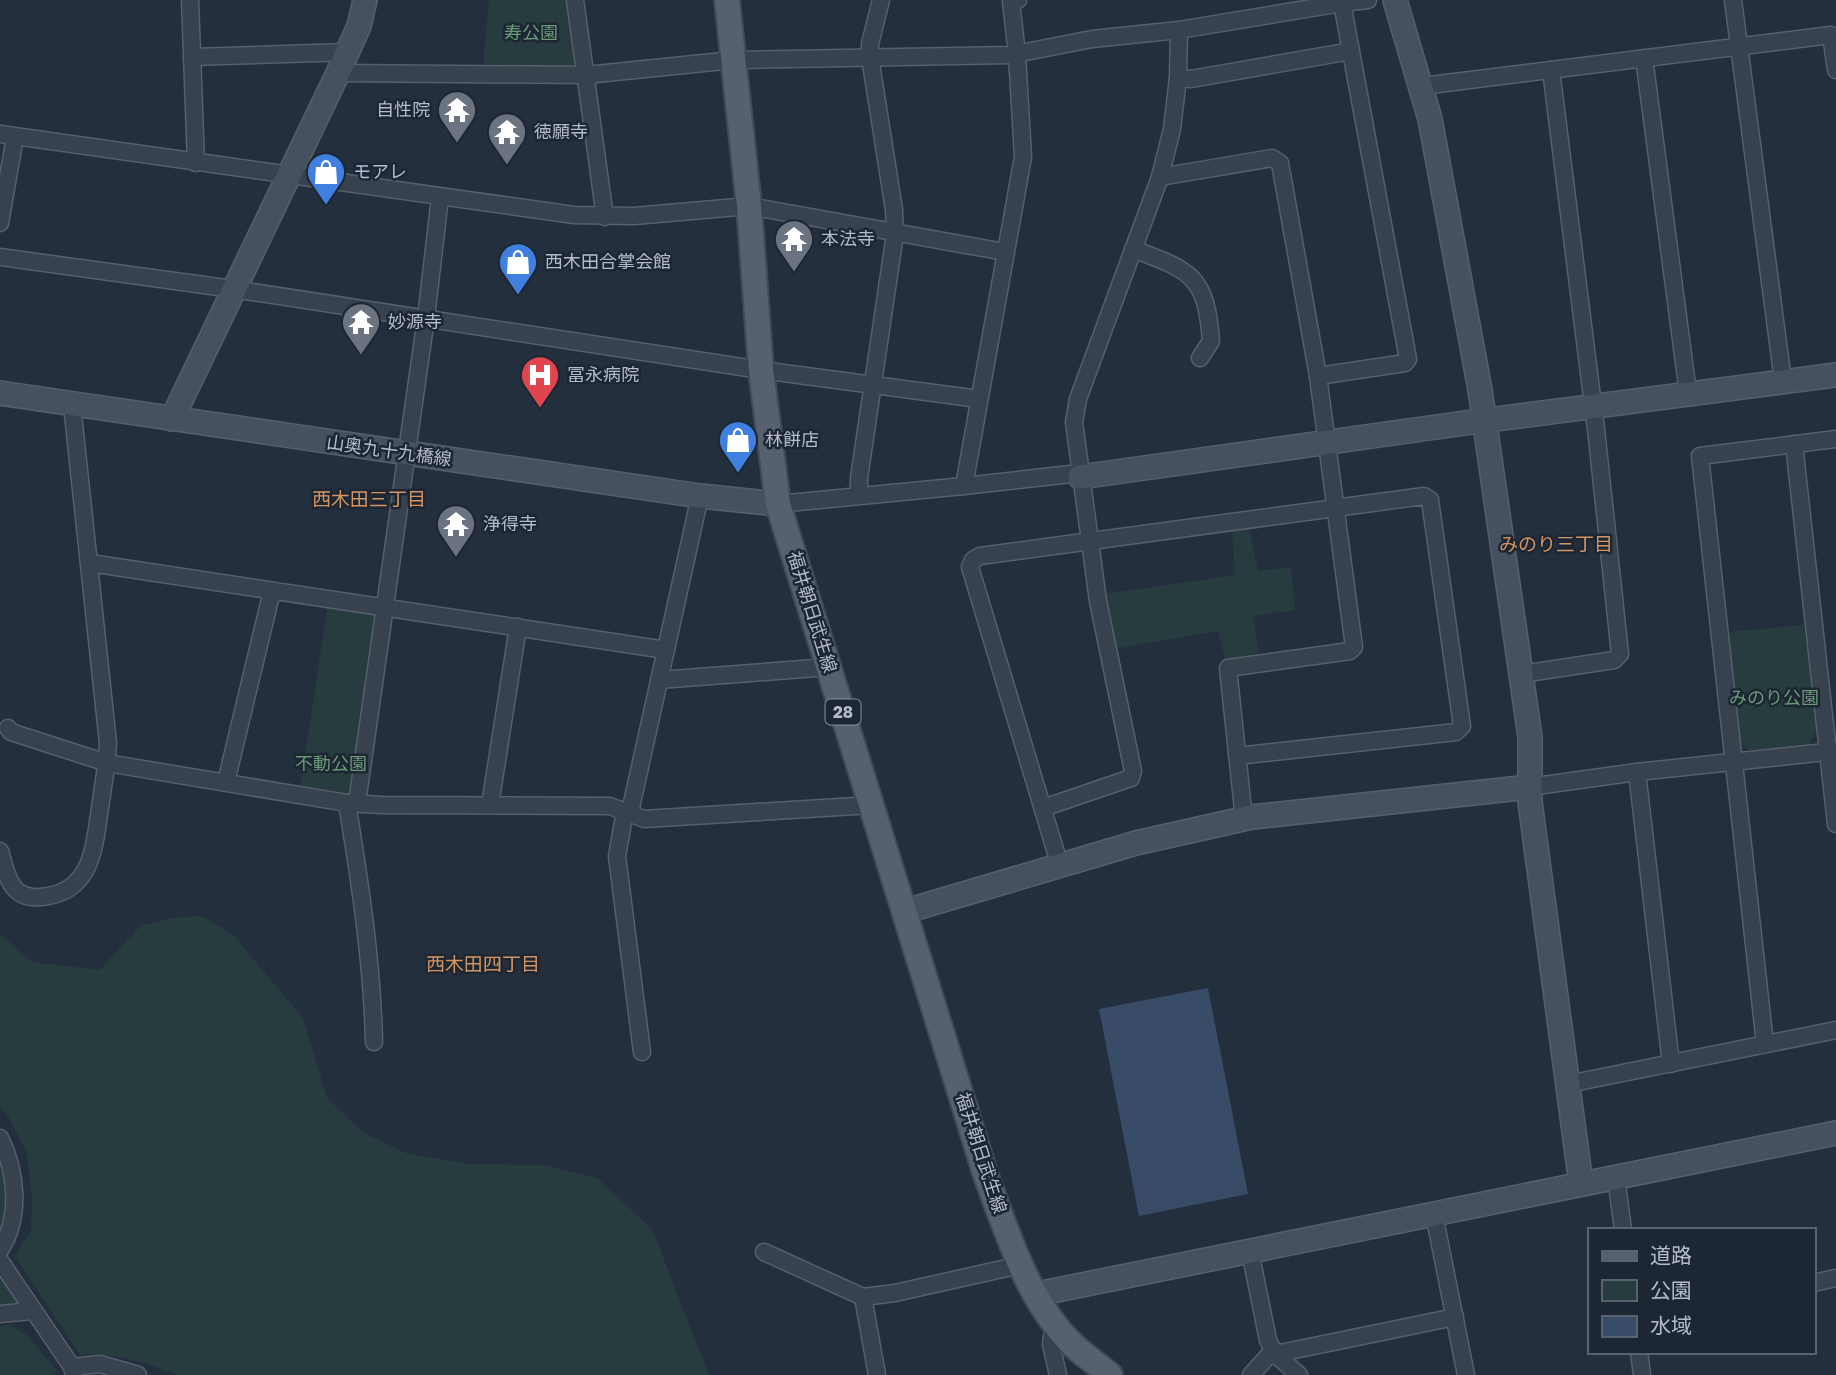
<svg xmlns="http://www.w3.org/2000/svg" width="1836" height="1375" viewBox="0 0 1836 1375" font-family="'Golos Text','Noto Sans JP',sans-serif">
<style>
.green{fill:#263c3f}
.water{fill:#394c67}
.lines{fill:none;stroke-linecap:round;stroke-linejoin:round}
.street-casing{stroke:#565f6c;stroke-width:19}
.secondary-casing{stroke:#565f6c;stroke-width:26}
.primary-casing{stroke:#414a57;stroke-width:28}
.street{stroke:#38414e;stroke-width:16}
.secondary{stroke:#465061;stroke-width:23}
.primary{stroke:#56606e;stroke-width:24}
.labels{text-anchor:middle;stroke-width:5;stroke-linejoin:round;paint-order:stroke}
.shield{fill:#1d2633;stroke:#878f9c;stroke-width:2}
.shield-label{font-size:16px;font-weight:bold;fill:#b4bcc9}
.park-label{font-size:18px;fill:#6b9a76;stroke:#1d2633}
.poi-label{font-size:18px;fill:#b4bcc9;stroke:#1d2633;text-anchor:start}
.street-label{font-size:18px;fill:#b4bcc9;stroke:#1d2633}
.neighbourhood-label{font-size:19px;fill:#d59563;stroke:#1d2633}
</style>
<rect width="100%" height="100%" fill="#242f3e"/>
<g class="green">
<path d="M 489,0 L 570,0 L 578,57 L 573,65 L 483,66 Z"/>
<path d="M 1232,529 L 1249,530 L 1258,571 L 1291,567 L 1295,610 L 1253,616 L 1259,655 L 1225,659 L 1218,631 L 1115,649 L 1103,594 L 1235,575 Z"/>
<path d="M 328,604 L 380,613 L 353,797 L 300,788 Z"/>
<path d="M 1804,625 L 1817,730 L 1809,745 L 1750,751 L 1740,742 L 1727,632 Z"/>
<path d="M 203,916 L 234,936 L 303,1018 L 327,1098 L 364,1133 L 406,1153 L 468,1164 L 544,1165 L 597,1178 L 652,1229 L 709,1375 L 178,1375 C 144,1363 117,1352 80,1355 L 15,1256 L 31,1230 L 32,1199 L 27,1153 L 8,1116 L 0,1107 L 0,934 L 32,962 L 100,970 L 141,925 L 178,917 Z"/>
<path d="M 0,1161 C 8,1185 6,1207 0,1231 Z"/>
<path d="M 0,1276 L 20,1305 L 0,1307 Z"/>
<path d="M 9,1325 L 26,1334 L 57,1371 L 51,1375 L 0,1375 L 0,1326 Z"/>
</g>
<path class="water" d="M 1208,988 L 1248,1194 L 1139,1216 L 1099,1009 Z"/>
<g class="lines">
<g class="street-casing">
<g id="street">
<path d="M 190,0 L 196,163"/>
<path d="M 575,0 L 605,217"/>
<path d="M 1733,0 L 1783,381"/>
<path d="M 192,57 L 348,52"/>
<path d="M 1644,58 L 1688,393"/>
<path d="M 338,73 L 586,75 L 733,60 L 1010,55 L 1092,39 L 1179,30 L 1342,3"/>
<path d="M 1178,78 L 1191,79 L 1351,51"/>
<path d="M 1422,86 L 1831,35 L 1836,70"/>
<path d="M 0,134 L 574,215 L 634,216 L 749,206 L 1005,252"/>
<path d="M 1160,177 L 1272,158 L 1280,163 L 1318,376 L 1354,647 L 1350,651 L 1228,668 L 1244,819"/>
<path d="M 0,223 L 15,137"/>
<path d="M 1133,249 C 1192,271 1206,276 1211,341 L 1200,358"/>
<path d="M 0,257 L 233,289 L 761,370 L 979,399"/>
<path d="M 1318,376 L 1405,363 L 1408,359 L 1342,3 L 1368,0"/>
<path d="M 1794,444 L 1836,824"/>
<path d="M 964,486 L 1080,473"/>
<path d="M 859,496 L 859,478 L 895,234 L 894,210 L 870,57 L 870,44 L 881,0"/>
<path d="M 778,504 L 964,486 L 1023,157 L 1017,54 L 1011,2 L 1018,0"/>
<path d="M 90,563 L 666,650"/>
<path d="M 1521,674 L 1614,660 L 1620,654 L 1596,429 L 1551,70"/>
<path d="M 659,680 L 829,667"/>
<path d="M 8,728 L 11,732 L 107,763 L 347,803 L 382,805 L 610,806 L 644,819 L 872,805"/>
<path d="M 1637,772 L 1671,1064"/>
<path d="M 226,782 L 272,591"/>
<path d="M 1529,787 L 1637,772 L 1836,751"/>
<path d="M 347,803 C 360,883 372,960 374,1042"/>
<path d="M 357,803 L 426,318 L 440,197"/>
<path d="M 490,805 L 518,627"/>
<path d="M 1043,808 L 1131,778 L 1133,771 L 1098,601 L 1074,422 L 1078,399 L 1160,177 L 1172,129 L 1178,78 L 1179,30"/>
<path d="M 625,811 L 617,856 L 642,1052"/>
<path d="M 630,812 L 700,496"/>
<path d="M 0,851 C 7,875 10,900 41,897 C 92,893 94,848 100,808 C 103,786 107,765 108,743 L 72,405"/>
<path d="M 1060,866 L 970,567 L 973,560 L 980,556 L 1424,496 L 1430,500 L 1462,726 L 1456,732 L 1237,756"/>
<path d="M 1765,1044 L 1700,456 L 1836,439"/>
<path d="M 1568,1084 L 1836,1030"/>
<path d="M 0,1138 C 17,1172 21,1218 0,1250"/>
<path d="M 1616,1177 L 1623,1230"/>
<path d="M 1434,1214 L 1466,1375"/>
<path d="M 1250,1251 L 1268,1340 L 1275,1354 L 1299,1375"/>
<path d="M 764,1252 L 863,1297 L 895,1293 L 1020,1265"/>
<path d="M 0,1261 L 72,1367 L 74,1375"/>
<path d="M 1813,1283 L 1836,1278"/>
<path d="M 863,1297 L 877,1375"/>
<path d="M 0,1314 L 32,1311"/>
<path d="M 1054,1322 L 1051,1344 L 1058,1375"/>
<path d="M 1639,1352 L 1642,1375"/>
<path d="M 72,1367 L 100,1364 L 138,1375"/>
<path d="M 1251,1375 L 1267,1357 L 1275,1354 L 1455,1317"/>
</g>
</g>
<g class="secondary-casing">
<g id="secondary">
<path d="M 1395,0 L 1430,119 L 1480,390 L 1530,737 L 1530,802 L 1581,1184"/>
<path d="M 0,393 L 700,496 L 778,504"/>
<path d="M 172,419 L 338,73 L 359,26 L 365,0"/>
<path d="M 1080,477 L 1465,423 L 1836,375"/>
<path d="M 906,911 L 1136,843 L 1252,817 L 1529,787"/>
<path d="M 1037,1294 L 1836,1133"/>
</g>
</g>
<g class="primary-casing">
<path id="primary" d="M 727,0 L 749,206 L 761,370 L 778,504 L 986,1176 C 1007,1231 1026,1296 1068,1340 C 1080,1353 1096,1363 1110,1375"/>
</g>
<use href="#street" class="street"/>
<use href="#secondary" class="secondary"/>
<use href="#primary" class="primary"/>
</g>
<defs>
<g id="temple-pin" transform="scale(2.0125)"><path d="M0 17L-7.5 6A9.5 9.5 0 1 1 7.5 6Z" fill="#6b7280" stroke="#1d2633"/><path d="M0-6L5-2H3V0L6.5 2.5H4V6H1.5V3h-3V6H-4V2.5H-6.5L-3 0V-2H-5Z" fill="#fff"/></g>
<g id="shop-pin" transform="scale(2.0125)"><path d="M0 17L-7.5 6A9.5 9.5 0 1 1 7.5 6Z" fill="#3f7fe0" stroke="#1d2633"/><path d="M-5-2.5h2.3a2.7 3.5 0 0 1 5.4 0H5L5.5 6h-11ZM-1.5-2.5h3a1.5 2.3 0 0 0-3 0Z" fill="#fff"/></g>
<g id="hospital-pin" transform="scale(2.0125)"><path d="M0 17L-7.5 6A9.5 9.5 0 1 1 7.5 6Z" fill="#e0444e" stroke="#1d2633"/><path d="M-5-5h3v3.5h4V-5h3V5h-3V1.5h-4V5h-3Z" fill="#fff"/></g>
</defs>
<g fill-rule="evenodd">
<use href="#temple-pin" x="457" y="110"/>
<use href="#temple-pin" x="507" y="132"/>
<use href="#shop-pin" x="326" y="172"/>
<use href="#temple-pin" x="794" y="239"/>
<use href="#shop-pin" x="518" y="262"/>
<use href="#temple-pin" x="361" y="322"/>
<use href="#hospital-pin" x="540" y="375"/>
<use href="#shop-pin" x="738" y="440"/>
<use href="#temple-pin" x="456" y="524"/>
</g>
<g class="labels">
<rect class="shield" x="825.5" y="699.5" width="35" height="25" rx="5"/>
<g class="shield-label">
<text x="843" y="718">28</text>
</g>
<g class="park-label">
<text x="531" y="39">寿公園</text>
<text x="1774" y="704">みのり公園</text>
<text x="331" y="770">不動公園</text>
</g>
<g class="poi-label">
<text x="430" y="116" text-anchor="end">自性院</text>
<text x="534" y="138">徳願寺</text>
<text x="353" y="178">モアレ</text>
<text x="821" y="245">本法寺</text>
<text x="545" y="268">西木田合掌会館</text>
<text x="388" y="328">妙源寺</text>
<text x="567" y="381">冨永病院</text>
<text x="765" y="446">林餅店</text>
<text x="483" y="530">浄得寺</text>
</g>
<g class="street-label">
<text transform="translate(389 451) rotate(8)" y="6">山奥九十九橋線</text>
<text transform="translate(812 612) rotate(73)" y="6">福井朝日武生線</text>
<text transform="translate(981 1153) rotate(72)" y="6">福井朝日武生線</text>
</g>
<g class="neighbourhood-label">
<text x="369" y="506">西木田三丁目</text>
<text x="1556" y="551">みのり三丁目</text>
<text x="483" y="971">西木田四丁目</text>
</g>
</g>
<rect x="1588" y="1228" width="228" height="126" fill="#1d2633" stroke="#59626f" stroke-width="2"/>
<rect x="1602" y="1251" width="35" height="10" fill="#56606e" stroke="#59626f" stroke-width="2"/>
<text x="1650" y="1263" font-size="21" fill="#b4bcc9">道路</text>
<rect x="1602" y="1280" width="35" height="21" fill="#263c3f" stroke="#59626f" stroke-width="2"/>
<text x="1650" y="1298" font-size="21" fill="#b4bcc9">公園</text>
<rect x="1602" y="1316" width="35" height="21" fill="#394c67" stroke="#59626f" stroke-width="2"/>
<text x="1650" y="1333" font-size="21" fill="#b4bcc9">水域</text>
</svg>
